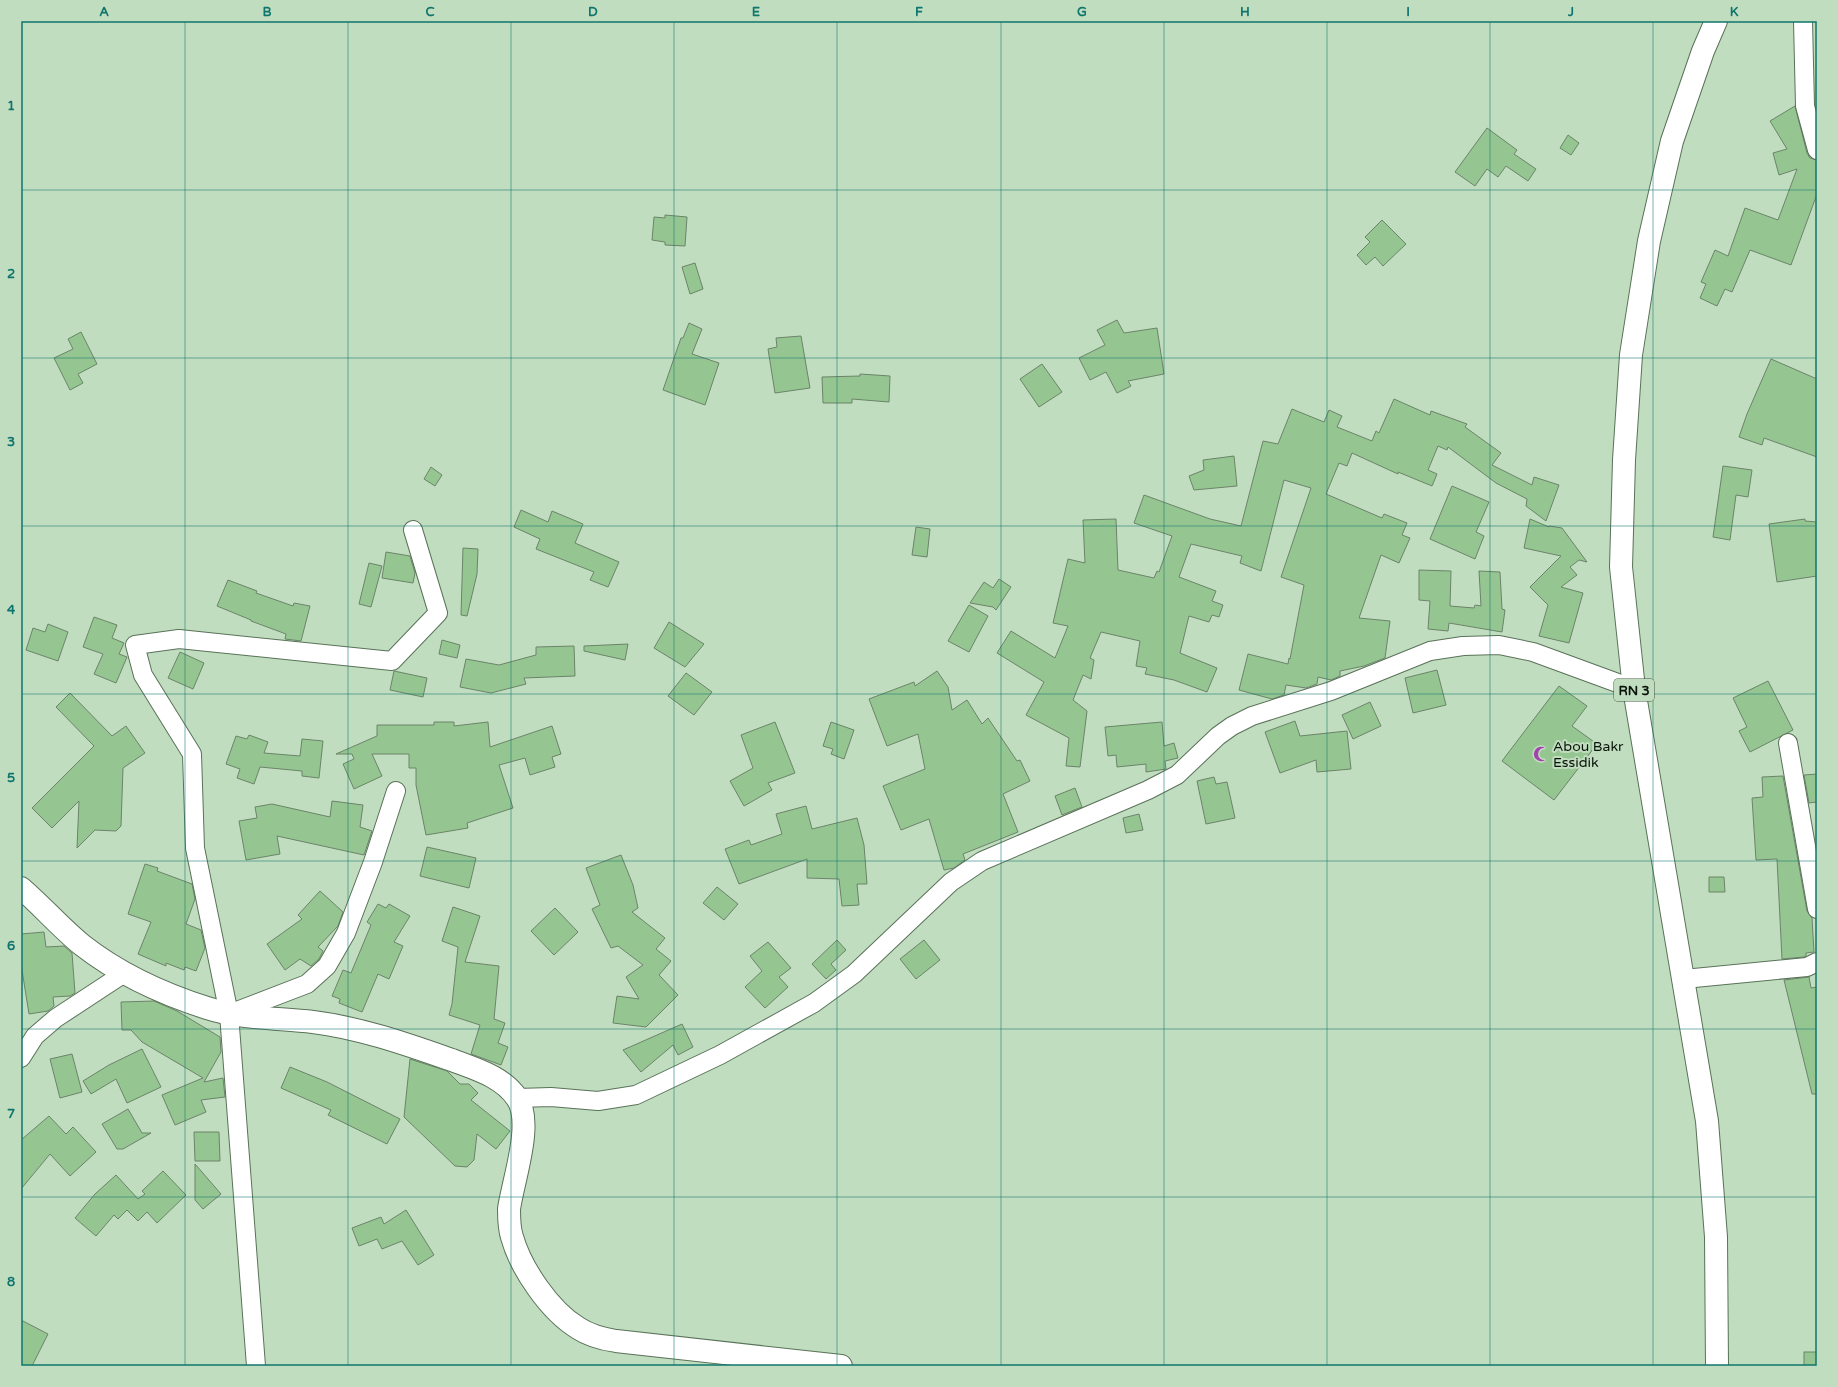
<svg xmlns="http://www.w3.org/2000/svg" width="1838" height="1387" viewBox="0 0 1838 1387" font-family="'Varela Round',sans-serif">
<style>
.building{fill:#95c692;stroke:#6b8469}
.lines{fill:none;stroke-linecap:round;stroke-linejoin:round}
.minor-casing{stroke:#597258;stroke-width:20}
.tertiary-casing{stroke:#597258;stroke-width:24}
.primary-casing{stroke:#597258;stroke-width:24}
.minor{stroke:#fff;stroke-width:18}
.tertiary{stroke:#fff;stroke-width:22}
.primary{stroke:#fff;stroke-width:22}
.grid{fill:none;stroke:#0f766e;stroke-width:1;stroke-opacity:0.55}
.labels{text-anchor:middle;stroke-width:4;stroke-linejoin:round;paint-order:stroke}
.shield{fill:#c1ddbf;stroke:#425040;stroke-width:1}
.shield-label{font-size:13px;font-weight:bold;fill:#0b140a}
.poi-label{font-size:14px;fill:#0b140a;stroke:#c1ddbf;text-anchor:start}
.neatline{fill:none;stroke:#0f766e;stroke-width:1.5}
.grid-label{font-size:13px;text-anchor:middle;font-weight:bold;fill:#0f766e}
</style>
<rect width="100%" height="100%" fill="#c1ddbf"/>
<g class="building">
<path d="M 1795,106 L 1807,153 L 1810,158 L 1817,160 L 1817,194 L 1791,265 L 1750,250 L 1732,292 L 1725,289 L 1717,306 L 1700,298 L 1706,284 L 1701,282 L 1715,250 L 1728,256 L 1745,208 L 1778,220 L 1797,169 L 1779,175 L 1773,153 L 1787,149 L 1770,121 Z"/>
<path d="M 1487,128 L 1517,150 L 1514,154 L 1536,169 L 1528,181 L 1506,166 L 1498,177 L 1487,169 L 1475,186 L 1455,172 Z"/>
<path d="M 1568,135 L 1579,143 L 1571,155 L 1560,148 Z"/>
<path d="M 665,215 L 687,217 L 685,246 L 665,245 L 665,242 L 652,240 L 654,217 L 665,218 Z"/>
<path d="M 1382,220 L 1406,244 L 1383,266 L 1375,257 L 1366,265 L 1357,255 L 1370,242 L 1365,237 Z"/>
<path d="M 695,263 L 703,289 L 690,294 L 682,267 Z"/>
<path d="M 1117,320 L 1124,333 L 1157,328 L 1164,374 L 1128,381 L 1131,386 L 1117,393 L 1106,372 L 1090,380 L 1079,358 L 1105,345 L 1097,330 Z"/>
<path d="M 689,323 L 702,329 L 692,354 L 719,363 L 705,405 L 663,390 L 681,338 L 683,338 Z"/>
<path d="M 81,332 L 97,364 L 78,374 L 83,383 L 70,390 L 54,358 L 73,349 L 68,339 Z"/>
<path d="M 801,336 L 810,388 L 775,393 L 768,349 L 777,347 L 776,338 Z"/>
<path d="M 1771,359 L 1817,379 L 1817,457 L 1764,438 L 1762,445 L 1739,437 L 1747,414 Z"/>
<path d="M 1042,364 L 1062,392 L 1039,407 L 1020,379 Z"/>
<path d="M 860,374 L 890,376 L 889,402 L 852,399 L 852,403 L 823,403 L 822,377 L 860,376 Z"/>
<path d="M 1394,399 L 1430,415 L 1431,411 L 1467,424 L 1465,427 L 1501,453 L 1492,465 L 1532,485 L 1534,477 L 1559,485 L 1546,521 L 1526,506 L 1527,499 L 1496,483 L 1448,447 L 1447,450 L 1438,446 L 1428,470 L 1437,474 L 1432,486 L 1398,472 L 1398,474 L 1352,453 L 1347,466 L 1339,463 L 1326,494 L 1382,518 L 1384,514 L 1407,523 L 1402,535 L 1410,538 L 1399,563 L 1381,555 L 1359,618 L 1390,621 L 1385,658 L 1364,666 L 1340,671 L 1340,676 L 1331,680 L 1318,677 L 1317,684 L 1306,688 L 1286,685 L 1284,695 L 1272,699 L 1239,690 L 1248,654 L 1288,664 L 1289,658 L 1290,659 L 1304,585 L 1281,577 L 1311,488 L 1284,480 L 1261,571 L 1240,563 L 1242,556 L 1191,544 L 1179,577 L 1216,591 L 1212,601 L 1223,605 L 1219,617 L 1212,615 L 1209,622 L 1189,616 L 1180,653 L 1217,668 L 1207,692 L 1174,680 L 1145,674 L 1147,668 L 1136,666 L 1140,641 L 1101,632 L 1090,658 L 1094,660 L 1091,679 L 1083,675 L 1073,700 L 1087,711 L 1080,767 L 1066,766 L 1069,738 L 1026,715 L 1044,682 L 997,653 L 1011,631 L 1055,658 L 1068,626 L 1053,623 L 1068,559 L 1085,563 L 1083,520 L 1116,519 L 1118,570 L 1154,578 L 1157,571 L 1159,572 L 1172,536 L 1134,523 L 1144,495 L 1210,519 L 1241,526 L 1263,441 L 1278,444 L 1292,409 L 1324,422 L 1329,410 L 1342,416 L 1337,427 L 1372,441 L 1376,431 L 1379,433 Z"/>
<path d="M 1234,456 L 1237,486 L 1194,490 L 1189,476 L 1204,470 L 1203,460 Z"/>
<path d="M 1723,466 L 1752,470 L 1748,497 L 1736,495 L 1730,540 L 1713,537 Z"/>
<path d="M 431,467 L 442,475 L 435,486 L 424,479 Z"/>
<path d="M 1452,486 L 1489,502 L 1476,532 L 1484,536 L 1475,559 L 1430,539 Z"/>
<path d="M 521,510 L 548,522 L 552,511 L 583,524 L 575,543 L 619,562 L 608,587 L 590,580 L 594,572 L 536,549 L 540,539 L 514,527 Z"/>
<path d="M 1530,519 L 1549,527 L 1549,526 L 1562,528 L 1587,562 L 1579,560 L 1570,567 L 1577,575 L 1561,587 L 1583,593 L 1569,643 L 1539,636 L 1548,605 L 1530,587 L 1561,556 L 1524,548 Z"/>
<path d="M 1805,519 L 1805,521 L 1817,522 L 1817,576 L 1777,582 L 1769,524 Z"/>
<path d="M 916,527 L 930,529 L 927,557 L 912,555 Z"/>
<path d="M 463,548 L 478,549 L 477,574 L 467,616 L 461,615 Z"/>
<path d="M 386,552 L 410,556 L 415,573 L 413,583 L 382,578 Z"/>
<path d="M 369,563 L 382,566 L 371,607 L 359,604 Z"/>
<path d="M 1419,570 L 1451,571 L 1450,606 L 1474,608 L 1475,605 L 1481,606 L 1479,571 L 1500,572 L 1502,609 L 1505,610 L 1502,632 L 1449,623 L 1448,631 L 1428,629 L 1430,601 L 1419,600 Z"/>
<path d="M 999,579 L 1011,587 L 996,610 L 993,607 L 970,603 L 984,582 L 993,588 Z"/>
<path d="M 228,580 L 257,591 L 256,593 L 293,606 L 294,603 L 310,606 L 301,641 L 285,639 L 286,634 L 251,621 L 251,620 L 217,606 Z"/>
<path d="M 969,605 L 988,616 L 969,652 L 948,641 Z"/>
<path d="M 94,617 L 117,625 L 112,638 L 124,643 L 119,654 L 127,657 L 116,683 L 94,674 L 103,654 L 83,647 Z"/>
<path d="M 669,622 L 704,644 L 685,667 L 654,648 Z"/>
<path d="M 48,624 L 68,632 L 58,661 L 26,650 L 33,628 L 45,632 Z"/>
<path d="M 442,640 L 460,645 L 457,658 L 439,654 Z"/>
<path d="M 628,644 L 625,660 L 584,651 L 584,646 Z"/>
<path d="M 574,646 L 575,676 L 524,678 L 526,684 L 491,693 L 460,687 L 466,659 L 499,665 L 536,655 L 536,647 Z"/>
<path d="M 180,652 L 204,663 L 193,689 L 168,678 Z"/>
<path d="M 1437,670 L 1446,705 L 1413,713 L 1405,678 Z"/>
<path d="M 394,671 L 427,678 L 423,697 L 390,690 Z"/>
<path d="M 937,671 L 948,687 L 952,710 L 967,700 L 982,724 L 988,718 L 1017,761 L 1020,760 L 1030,781 L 1003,794 L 1018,832 L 963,854 L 965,860 L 954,868 L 944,870 L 929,819 L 901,830 L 883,786 L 925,769 L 918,734 L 887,746 L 869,699 L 914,682 L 915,686 Z"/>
<path d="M 686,673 L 712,692 L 694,715 L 668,696 Z"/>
<path d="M 1768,681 L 1793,730 L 1750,752 L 1739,731 L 1747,727 L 1733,698 Z"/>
<path d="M 1559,686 L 1587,706 L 1572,726 L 1597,744 L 1554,800 L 1502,761 Z"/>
<path d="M 70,693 L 112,736 L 126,726 L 145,753 L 123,768 L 121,826 L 116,831 L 95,830 L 77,848 L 79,801 L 52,828 L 32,808 L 94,746 L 56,707 Z"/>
<path d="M 1370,702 L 1381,726 L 1353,739 L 1342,715 Z"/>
<path d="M 1295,721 L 1300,736 L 1347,731 L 1351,769 L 1317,772 L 1316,760 L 1280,773 L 1265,732 Z"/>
<path d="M 434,722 L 454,722 L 454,726 L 488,722 L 490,747 L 552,726 L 561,754 L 552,757 L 555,767 L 530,775 L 525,758 L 499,765 L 513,808 L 467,823 L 468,828 L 426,835 L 416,785 L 416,768 L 409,768 L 409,754 L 372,754 L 382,776 L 354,789 L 343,764 L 354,759 L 352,754 L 336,754 L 377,736 L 377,725 L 434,725 Z"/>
<path d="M 775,722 L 795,773 L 768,783 L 772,790 L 744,806 L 730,781 L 753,768 L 741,735 Z"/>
<path d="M 831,722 L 854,730 L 844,759 L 831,754 L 833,749 L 823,746 Z"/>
<path d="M 1162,722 L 1164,746 L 1174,743 L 1178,758 L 1165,761 L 1166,769 L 1146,772 L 1146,764 L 1117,767 L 1116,755 L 1108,756 L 1105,727 Z"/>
<path d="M 249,735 L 268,742 L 264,753 L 300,756 L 302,739 L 323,741 L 319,778 L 302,776 L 302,771 L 260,767 L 254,784 L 237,778 L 240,769 L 226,764 L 236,736 L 247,739 Z"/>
<path d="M 1817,774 L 1817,802 L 1809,803 L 1804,775 Z"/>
<path d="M 1783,776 L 1807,911 L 1812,918 L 1814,952 L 1806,953 L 1806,956 L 1804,957 L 1782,959 L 1777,859 L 1756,860 L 1752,798 L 1763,797 L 1762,777 Z"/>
<path d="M 1214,777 L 1216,784 L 1227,782 L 1235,818 L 1206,824 L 1197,781 Z"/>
<path d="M 1075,788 L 1082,807 L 1062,815 L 1055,796 Z"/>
<path d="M 332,801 L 363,805 L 360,827 L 372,831 L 364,855 L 277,836 L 280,854 L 246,860 L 239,821 L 257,818 L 255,807 L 272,804 L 330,817 Z"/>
<path d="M 806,806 L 812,829 L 857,818 L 864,845 L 867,884 L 857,884 L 859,905 L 842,906 L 839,879 L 807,878 L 807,859 L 739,884 L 725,849 L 749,840 L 751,845 L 782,834 L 776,814 Z"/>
<path d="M 1139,814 L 1143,830 L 1126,833 L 1123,818 Z"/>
<path d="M 427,847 L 476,858 L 469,888 L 420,876 Z"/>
<path d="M 621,855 L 633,885 L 638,908 L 632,912 L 665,938 L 656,949 L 671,961 L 659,975 L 678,995 L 646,1027 L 613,1023 L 617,996 L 639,999 L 626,977 L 643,965 L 618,946 L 611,948 L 592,909 L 600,905 L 586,868 Z"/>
<path d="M 145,864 L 158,868 L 157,871 L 192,884 L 195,899 L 186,924 L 201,930 L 205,948 L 196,971 L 185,967 L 184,970 L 166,963 L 166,966 L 138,954 L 151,922 L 128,914 Z"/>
<path d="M 1709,877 L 1724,877 L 1725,892 L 1709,892 Z"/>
<path d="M 717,887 L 738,904 L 724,920 L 703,903 Z"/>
<path d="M 320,891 L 343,912 L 338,926 L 318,947 L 323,951 L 319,959 L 311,966 L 300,959 L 285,970 L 267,944 L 302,919 L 298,915 Z"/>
<path d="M 378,904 L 386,908 L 389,904 L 410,916 L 394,942 L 403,946 L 389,979 L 378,974 L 362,1012 L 339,1003 L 340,999 L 332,996 L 343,970 L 351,973 L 371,925 L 367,922 Z"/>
<path d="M 453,907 L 480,916 L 465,962 L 499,966 L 494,1019 L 505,1023 L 498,1043 L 508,1047 L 501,1065 L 471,1054 L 480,1025 L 449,1015 L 452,1004 L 458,947 L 442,941 Z"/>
<path d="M 555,908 L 578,932 L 554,955 L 531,931 Z"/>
<path d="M 44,932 L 46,947 L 64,946 L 72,953 L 75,993 L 70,996 L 53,997 L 54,1006 L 48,1011 L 29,1014 L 21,964 L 21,934 Z"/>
<path d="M 837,940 L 846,950 L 831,964 L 836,970 L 826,979 L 812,964 Z"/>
<path d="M 924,940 L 940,960 L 916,979 L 900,959 Z"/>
<path d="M 768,942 L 791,968 L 779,977 L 788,987 L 765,1008 L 745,987 L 762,971 L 750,956 Z"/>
<path d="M 1809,977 L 1811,988 L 1817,987 L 1817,1094 L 1812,1094 L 1784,980 Z"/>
<path d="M 154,1001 L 177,1011 L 220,1037 L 221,1052 L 204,1082 L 223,1078 L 225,1097 L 201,1100 L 206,1112 L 175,1125 L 162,1095 L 203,1078 L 142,1042 L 131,1030 L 122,1030 L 121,1002 Z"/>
<path d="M 682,1024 L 693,1047 L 678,1055 L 673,1045 L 641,1072 L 623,1050 Z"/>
<path d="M 142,1049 L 161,1087 L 127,1103 L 116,1079 L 91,1094 L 83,1081 L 109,1065 Z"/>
<path d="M 72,1054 L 82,1092 L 60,1098 L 50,1059 Z"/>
<path d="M 410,1059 L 447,1071 L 460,1084 L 469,1084 L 478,1093 L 471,1100 L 510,1131 L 496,1149 L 477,1134 L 474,1160 L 467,1167 L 455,1166 L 404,1117 Z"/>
<path d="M 290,1067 L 327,1082 L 400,1119 L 387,1144 L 328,1115 L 331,1110 L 281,1088 Z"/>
<path d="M 128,1109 L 142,1133 L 151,1133 L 123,1149 L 117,1149 L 102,1124 Z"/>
<path d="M 49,1116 L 66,1134 L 73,1127 L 96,1152 L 70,1176 L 50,1154 L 21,1189 L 21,1140 Z"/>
<path d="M 194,1132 L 219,1132 L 220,1161 L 195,1161 Z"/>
<path d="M 195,1164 L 221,1194 L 203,1209 L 195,1200 Z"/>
<path d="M 163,1171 L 186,1195 L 157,1223 L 147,1212 L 138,1221 L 127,1210 L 118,1219 L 114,1215 L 96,1236 L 75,1218 L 95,1194 L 116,1175 L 138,1199 L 145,1194 L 142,1191 Z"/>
<path d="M 406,1210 L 434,1255 L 418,1265 L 402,1241 L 382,1249 L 377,1239 L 359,1246 L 352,1228 L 381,1217 L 384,1224 Z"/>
<path d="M 21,1320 L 48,1334 L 32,1366 L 21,1366 Z"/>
<rect x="1804" y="1352" width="13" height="14"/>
</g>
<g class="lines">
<g class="minor-casing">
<g id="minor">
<path d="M 1803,21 L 1805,106 L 1817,150"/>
<path d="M 1788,743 L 1817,909"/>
<path d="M 1684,979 L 1807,967 L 1817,962"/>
<path d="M 229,1014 L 307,984 L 327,966 L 346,933 L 373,862 L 396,791"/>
<path d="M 21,1058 L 35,1036 L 56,1018 L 123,974"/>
<path d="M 517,1098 L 551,1097 L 598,1101 L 636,1095 L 720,1055 L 814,1003 L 854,974 L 951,882 L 982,861 L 1148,790 L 1177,775 L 1218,736 L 1232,726 L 1252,716 L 1331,691 L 1430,651 L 1463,646 L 1499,645 L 1533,652 L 1634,689"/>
<path d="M 256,1366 L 229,1014 L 195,848 L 192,754 L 143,675 L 135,645 L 179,639 L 392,661 L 438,613 L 413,530"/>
</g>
</g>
<g class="tertiary-casing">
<path id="tertiary" d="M 21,888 C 42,906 61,928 82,945 C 119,974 163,994 207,1008 C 241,1019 278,1018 313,1022 C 361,1028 406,1044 452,1060 C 475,1069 502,1076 517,1098 C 534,1123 513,1180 509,1209 C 509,1219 509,1228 512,1237 C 521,1269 550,1311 578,1328 C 590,1336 603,1339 616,1341 L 841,1366"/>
</g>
<g class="primary-casing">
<path id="primary" d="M 1716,21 L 1703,51 L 1672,141 L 1649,241 L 1631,355 L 1624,460 L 1621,567 L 1634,689 L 1707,1121 L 1716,1237 L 1717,1366"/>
</g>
<use href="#minor" class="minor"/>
<use href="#tertiary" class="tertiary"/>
<use href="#primary" class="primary"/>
</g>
<path class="grid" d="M 185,21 L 185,1366M 348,21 L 348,1366M 511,21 L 511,1366M 674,21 L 674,1366M 837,21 L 837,1366M 1001,21 L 1001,1366M 1164,21 L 1164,1366M 1327,21 L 1327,1366M 1490,21 L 1490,1366M 1653,21 L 1653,1366M 21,190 L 1817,190M 21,358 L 1817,358M 21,526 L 1817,526M 21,694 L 1817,694M 21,861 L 1817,861M 21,1029 L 1817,1029M 21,1197 L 1817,1197"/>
<defs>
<g id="mosque-bare" transform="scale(1.2)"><path d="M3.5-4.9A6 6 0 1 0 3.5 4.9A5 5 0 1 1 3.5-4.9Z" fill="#a344ad" stroke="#c1ddbf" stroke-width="2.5" paint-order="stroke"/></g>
</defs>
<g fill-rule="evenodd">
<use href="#mosque-bare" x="1541" y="754"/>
</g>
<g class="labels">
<rect class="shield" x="1614" y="679" width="40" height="22" rx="3"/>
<g class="shield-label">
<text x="1634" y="695">RN 3</text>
</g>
<g class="poi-label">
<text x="1553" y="751">Abou Bakr<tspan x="1553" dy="16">Essidik</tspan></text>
</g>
</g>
<rect width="1838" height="1387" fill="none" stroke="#c1ddbf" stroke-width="44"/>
<rect x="22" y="22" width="1794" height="1343" class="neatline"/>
<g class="grid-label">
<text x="104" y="16">A</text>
<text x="267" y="16">B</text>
<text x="430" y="16">C</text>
<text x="593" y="16">D</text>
<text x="756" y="16">E</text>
<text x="919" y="16">F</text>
<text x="1082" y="16">G</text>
<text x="1245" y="16">H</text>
<text x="1408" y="16">I</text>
<text x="1571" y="16">J</text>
<text x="1734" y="16">K</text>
<text x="11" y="110">1</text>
<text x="11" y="278">2</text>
<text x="11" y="446">3</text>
<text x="11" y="614">4</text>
<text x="11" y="782">5</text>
<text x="11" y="950">6</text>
<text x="11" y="1118">7</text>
<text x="11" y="1286">8</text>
</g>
</svg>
